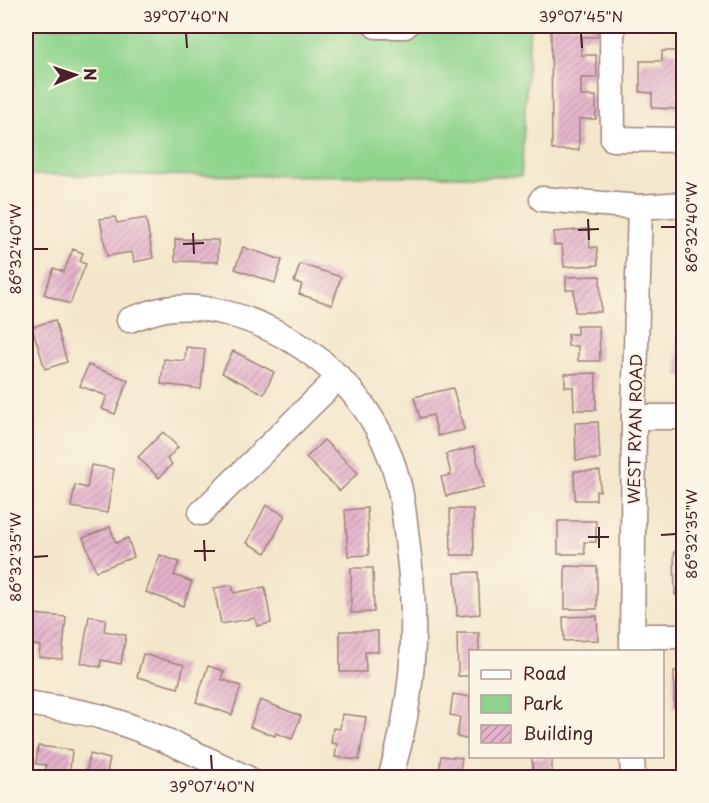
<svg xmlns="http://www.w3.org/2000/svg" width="709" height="803" viewBox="0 0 709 803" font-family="'Playpen Sans',sans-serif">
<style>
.green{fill:#8ed48d;stroke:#6c7a5c;stroke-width:1.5}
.building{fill:url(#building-hatch)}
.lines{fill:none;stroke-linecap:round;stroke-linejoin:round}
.minor-casing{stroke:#9e827a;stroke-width:27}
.minor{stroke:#fff;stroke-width:24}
.ticks{fill:none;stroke:#4a1f2b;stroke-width:2}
.labels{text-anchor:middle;stroke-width:4.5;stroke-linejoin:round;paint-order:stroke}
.street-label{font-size:16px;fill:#4a1f2b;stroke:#fcf5e5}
.neatline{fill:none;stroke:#4a1f2b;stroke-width:2}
.ticks-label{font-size:15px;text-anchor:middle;fill:#4a1f2b}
</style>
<defs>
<pattern id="building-hatch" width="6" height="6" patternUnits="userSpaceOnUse" patternTransform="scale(1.5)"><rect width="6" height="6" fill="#e4b2cb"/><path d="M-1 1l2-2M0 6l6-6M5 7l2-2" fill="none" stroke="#bb90a5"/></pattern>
</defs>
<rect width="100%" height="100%" fill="#fcf5e5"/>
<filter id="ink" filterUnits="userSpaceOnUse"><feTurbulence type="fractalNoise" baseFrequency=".0167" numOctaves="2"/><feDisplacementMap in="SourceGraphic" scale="12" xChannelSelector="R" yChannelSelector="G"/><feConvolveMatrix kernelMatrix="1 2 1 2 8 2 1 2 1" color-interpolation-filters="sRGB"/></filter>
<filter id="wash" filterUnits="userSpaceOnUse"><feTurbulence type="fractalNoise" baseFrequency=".008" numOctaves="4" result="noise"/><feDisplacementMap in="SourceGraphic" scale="24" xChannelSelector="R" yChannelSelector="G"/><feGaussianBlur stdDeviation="1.35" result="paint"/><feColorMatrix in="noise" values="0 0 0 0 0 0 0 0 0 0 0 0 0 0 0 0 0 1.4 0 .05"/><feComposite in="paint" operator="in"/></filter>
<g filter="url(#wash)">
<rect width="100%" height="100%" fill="#f3e6ca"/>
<path class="green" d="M 26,26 L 530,26 L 521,176 L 26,175 Z"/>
<g id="blocks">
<g class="building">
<path d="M 551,26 L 597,26 L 597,37 L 581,37 L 581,55 L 596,55 L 597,78 L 581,78 L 581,96 L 596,96 L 596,119 L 579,119 L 579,150 L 552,150 Z"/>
<path d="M 662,51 L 676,51 L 676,60 L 684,60 L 684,92 L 678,92 L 678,109 L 652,108 L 652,93 L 640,92 L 640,61 L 662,61 Z"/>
<path d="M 115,217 L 117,223 L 146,218 L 153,258 L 134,262 L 132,252 L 107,256 L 100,219 Z"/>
<path d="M 589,229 L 590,248 L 597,247 L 598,265 L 564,267 L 562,245 L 554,245 L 554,232 Z"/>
<rect x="679" y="230" width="5" height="28"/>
<path d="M 175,239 L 218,240 L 218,262 L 175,261 Z"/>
<path d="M 243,247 L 282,260 L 275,283 L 235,269 Z"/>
<path d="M 73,249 L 83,253 L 80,262 L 86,264 L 70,304 L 44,294 L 54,268 L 64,272 Z"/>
<path d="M 300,264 L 341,277 L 332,305 L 299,294 L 302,284 L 294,282 Z"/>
<path d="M 600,276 L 601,312 L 575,312 L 574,290 L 566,290 L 566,277 Z"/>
<path d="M 55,320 L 67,362 L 45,369 L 32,327 Z"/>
<path d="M 577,326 L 599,326 L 600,361 L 578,361 L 578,346 L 568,346 L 568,334 L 577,334 Z"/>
<path d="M 677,330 L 684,330 L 684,376 L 678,376 Z"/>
<path d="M 186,347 L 205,349 L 201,389 L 161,384 L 164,359 L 185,361 Z"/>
<path d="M 233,351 L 274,372 L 264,394 L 222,373 Z"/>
<path d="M 88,365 L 128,380 L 115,414 L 102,409 L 107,396 L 80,386 Z"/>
<path d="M 596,373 L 596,410 L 574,410 L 573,387 L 565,387 L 565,374 Z"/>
<path d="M 453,388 L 464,430 L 438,436 L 433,415 L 420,418 L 414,397 Z"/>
<path d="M 598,422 L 600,459 L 576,460 L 575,423 Z"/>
<path d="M 163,432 L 178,447 L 167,459 L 172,464 L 159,478 L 138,457 Z"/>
<path d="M 324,440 L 358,473 L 340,491 L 306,458 Z"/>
<path d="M 474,447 L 484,487 L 446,496 L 441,477 L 451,475 L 446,454 Z"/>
<path d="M 91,465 L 114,469 L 107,513 L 71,507 L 75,485 L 87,488 Z"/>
<path d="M 679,465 L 684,465 L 684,493 L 678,493 Z"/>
<path d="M 574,471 L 600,471 L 600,491 L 596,491 L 596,500 L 575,500 Z"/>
<path d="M 266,505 L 285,515 L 266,553 L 247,543 Z"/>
<path d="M 367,508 L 369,555 L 348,556 L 345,510 Z"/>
<path d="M 450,509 L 473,509 L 474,555 L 451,555 Z"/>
<path d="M 558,521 L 596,521 L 596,542 L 584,542 L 585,554 L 558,554 Z"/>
<path d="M 110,527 L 116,543 L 128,538 L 134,557 L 96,571 L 83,538 Z"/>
<path d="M 674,552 L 684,552 L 684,595 L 675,595 Z"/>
<path d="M 160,555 L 179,562 L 174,575 L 192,582 L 183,606 L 146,592 Z"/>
<path d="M 565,566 L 597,567 L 597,609 L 565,609 Z"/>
<path d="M 351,568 L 373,568 L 374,612 L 351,613 Z"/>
<path d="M 478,572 L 480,614 L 457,616 L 455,573 Z"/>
<path d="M 232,585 L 234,593 L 265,587 L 271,623 L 257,626 L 255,618 L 221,624 L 214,588 Z"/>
<path d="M 31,614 L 66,617 L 62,659 L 39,657 L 40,646 L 27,644 Z"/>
<path d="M 89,616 L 106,619 L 104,631 L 126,635 L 121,664 L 101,660 L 100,667 L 81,663 Z"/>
<path d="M 597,616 L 598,640 L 564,641 L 563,617 Z"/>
<path d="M 340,631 L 378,631 L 378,652 L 365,652 L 366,672 L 340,672 Z"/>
<path d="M 457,633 L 479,633 L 479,652 L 470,652 L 470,676 L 458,676 Z"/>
<path d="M 143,654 L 184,665 L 178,688 L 137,677 Z"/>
<path d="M 208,666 L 224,671 L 221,679 L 241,686 L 232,715 L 196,702 Z"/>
<rect x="674" y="671" width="10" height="36"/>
<path d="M 453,694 L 470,697 L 470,740 L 457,737 L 460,717 L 450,715 Z"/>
<path d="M 260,700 L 301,716 L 292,739 L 276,733 L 275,736 L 250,727 Z"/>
<path d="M 342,714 L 366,717 L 359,760 L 335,757 L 337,744 L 331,743 L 333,728 L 340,729 Z"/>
<path d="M 38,746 L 72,750 L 69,778 L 45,777 L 46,765 L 36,764 Z"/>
<path d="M 90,754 L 110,759 L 107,771 L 127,775 L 127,778 L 85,778 Z"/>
<path d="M 441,756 L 462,758 L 459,778 L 438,778 Z"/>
<path d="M 552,757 L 552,772 L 533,773 L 532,758 Z"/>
</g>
</g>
</g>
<g filter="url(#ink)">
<use href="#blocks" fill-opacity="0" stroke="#9e827a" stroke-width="1.5"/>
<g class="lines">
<g class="minor-casing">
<g id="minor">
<path d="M 376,26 L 405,26"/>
<path d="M 612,26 L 613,139 L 684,140"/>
<path d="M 542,199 L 640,207 L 684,204"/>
<path d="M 129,320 C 144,315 158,309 173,308 C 207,305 244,316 274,331 C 327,357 371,403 391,459 C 403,490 405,524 409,557 C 418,634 413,704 390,778"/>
<path d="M 634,417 L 684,417"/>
<path d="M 201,513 L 339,377"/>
<path d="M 632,636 L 684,636"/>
<path d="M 632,652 L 634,417 L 640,207"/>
<path d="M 26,703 C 51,707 77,710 102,717 C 153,732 200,756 247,778"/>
<path d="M 632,756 L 633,778"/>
</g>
</g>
<use href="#minor" class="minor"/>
</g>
</g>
<path class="ticks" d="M 186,33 L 187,48M 581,33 L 582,48M 588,219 L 589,240M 661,227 L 676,227M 578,230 L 599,229M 193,233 L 194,254M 183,244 L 204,243M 33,249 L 48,249M 599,527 L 599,548M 661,535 L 676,534M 588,537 L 609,537M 204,540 L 205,561M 194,551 L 215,551M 33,557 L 48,556M 211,755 L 212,770"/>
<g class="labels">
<g class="street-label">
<text transform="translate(635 429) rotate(-89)" y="6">WEST RYAN ROAD</text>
</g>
</g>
<rect width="709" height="803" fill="none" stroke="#fcf5e5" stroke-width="66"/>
<rect x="469" y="650" width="195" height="108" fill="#fcf5e5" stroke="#b59f9b" stroke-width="1.5"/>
<rect x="481" y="670" width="30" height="9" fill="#ffffff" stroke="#b59f9b" stroke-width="1.5"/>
<text x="523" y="680" font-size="18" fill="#4a1f2b">Road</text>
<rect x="481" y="695" width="30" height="18" fill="#8ed48d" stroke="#b59f9b" stroke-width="1.5"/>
<text x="523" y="710" font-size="18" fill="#4a1f2b">Park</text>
<rect x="481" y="725" width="30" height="18" fill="url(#building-hatch)" stroke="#b59f9b" stroke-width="1.5"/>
<text x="523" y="740" font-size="18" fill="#4a1f2b">Building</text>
<g transform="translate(75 75) rotate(88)" stroke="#fcf5e5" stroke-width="4.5" paint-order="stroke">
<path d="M0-4.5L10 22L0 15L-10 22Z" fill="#4a1f2b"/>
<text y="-9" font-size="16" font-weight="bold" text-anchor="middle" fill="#4a1f2b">N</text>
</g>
<rect x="33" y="33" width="643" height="737" class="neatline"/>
<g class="ticks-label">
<text x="186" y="22">39°07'40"N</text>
<text x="581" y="22">39°07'45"N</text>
<text transform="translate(692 227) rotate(-90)" y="5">86°32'40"W</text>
<text transform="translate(16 249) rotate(-90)" y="5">86°32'40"W</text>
<text transform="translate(692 534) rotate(-90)" y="5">86°32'35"W</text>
<text transform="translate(16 557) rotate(-90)" y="5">86°32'35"W</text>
<text x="212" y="792">39°07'40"N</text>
</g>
</svg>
